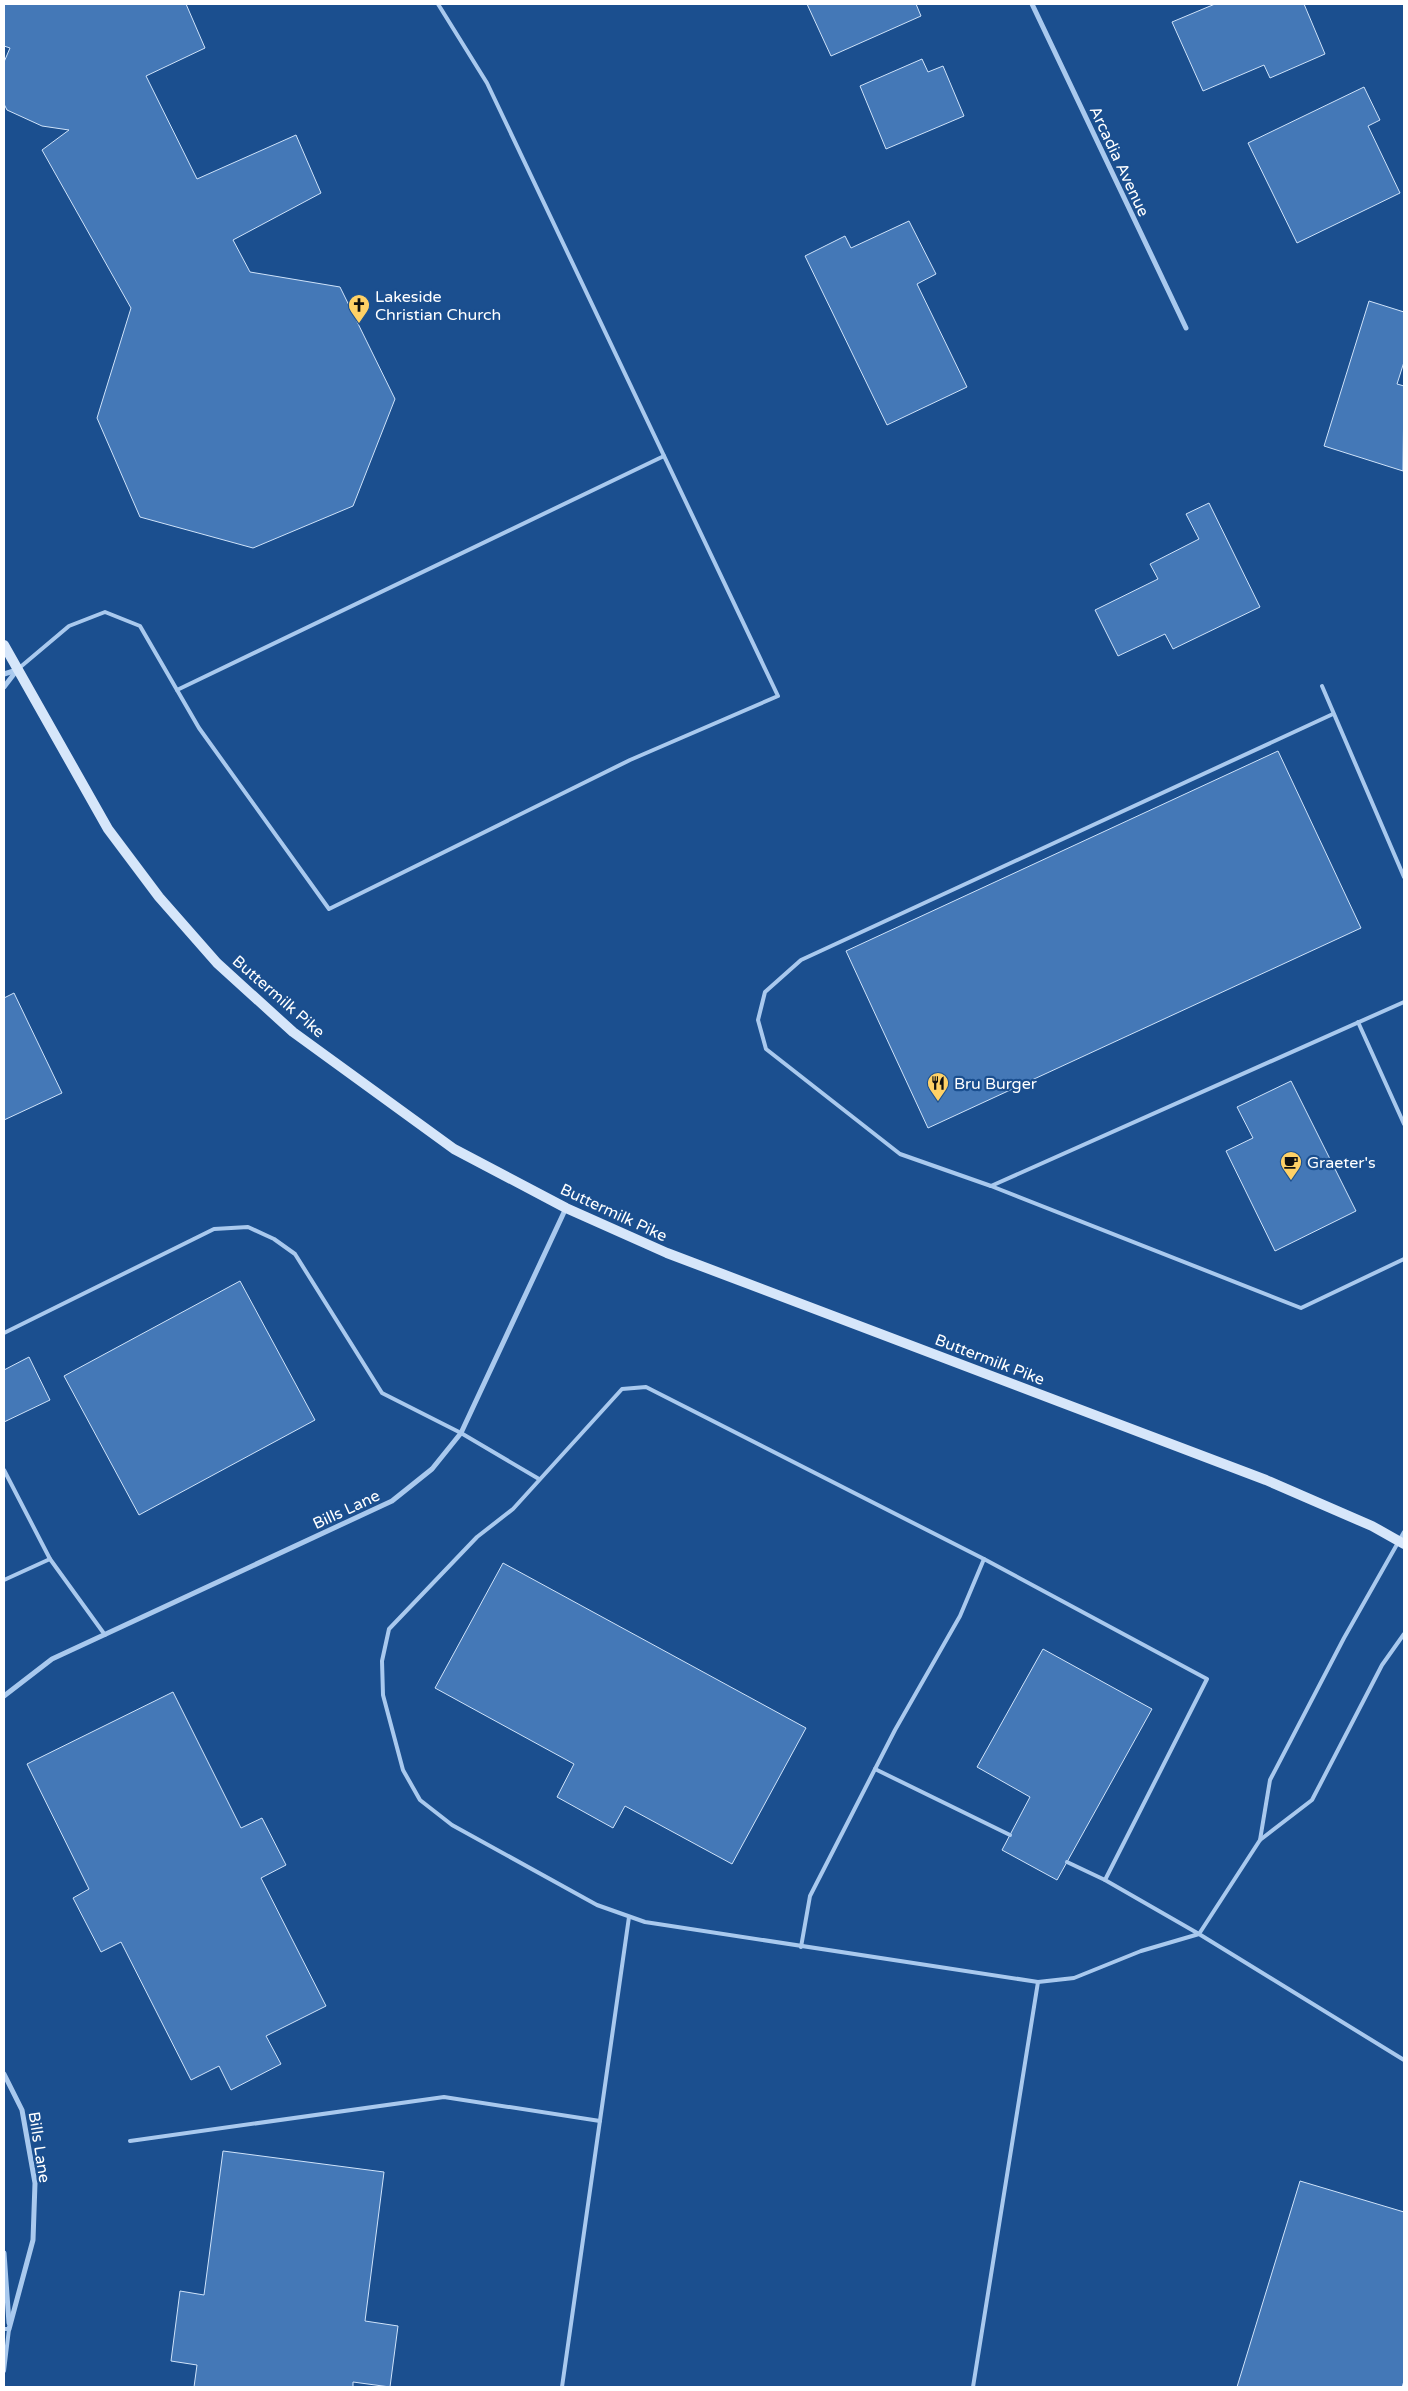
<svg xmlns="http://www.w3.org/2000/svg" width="1408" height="2391" viewBox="0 0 1408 2391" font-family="'Varela Round',sans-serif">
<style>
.building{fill:#4478b7;stroke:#cfe3fa}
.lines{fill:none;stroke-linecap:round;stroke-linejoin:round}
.lane{stroke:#a9c9ee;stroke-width:4}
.street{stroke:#a9c9ee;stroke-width:5}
.secondary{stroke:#d6e6fa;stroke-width:10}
.labels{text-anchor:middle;stroke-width:4.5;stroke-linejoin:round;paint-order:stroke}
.street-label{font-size:16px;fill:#fff;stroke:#1b4f8f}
.poi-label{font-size:16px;fill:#fff;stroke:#1b4f8f;text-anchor:start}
</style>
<rect width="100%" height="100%" fill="#1b4f8f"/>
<g class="building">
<path d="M 4,4 L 186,4 L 205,48 L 146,76 L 197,179 L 296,135 L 321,193 L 233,240 L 250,272 L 340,287 L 395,399 L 353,506 L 253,548 L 140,517 L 97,418 L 131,308 L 42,150 L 69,130 L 42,126 L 7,110 L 4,104 L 4,62 L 10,48 L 4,46 Z"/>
<path d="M 807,4 L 916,4 L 921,16 L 831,56 Z"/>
<path d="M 1215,4 L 1304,4 L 1325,54 L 1270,78 L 1264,65 L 1203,91 L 1172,22 Z"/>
<path d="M 922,59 L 928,72 L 943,66 L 964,116 L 886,149 L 860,86 Z"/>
<path d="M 1364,87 L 1380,120 L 1368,126 L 1400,193 L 1297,243 L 1248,143 Z"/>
<path d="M 909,221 L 936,274 L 917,284 L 967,387 L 887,425 L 805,256 L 845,236 L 851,248 Z"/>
<path d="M 1369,301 L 1404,312 L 1404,362 L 1397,384 L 1404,386 L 1403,471 L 1324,446 Z"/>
<path d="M 1209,503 L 1260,607 L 1173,649 L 1165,634 L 1118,656 L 1095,610 L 1158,579 L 1150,564 L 1199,539 L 1186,514 Z"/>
<path d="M 1278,751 L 1361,928 L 928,1128 L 846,951 Z"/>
<path d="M 14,993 L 62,1093 L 4,1120 L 4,998 Z"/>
<path d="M 1291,1081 L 1356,1211 L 1275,1251 L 1226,1151 L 1253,1138 L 1237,1107 Z"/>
<path d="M 240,1281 L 315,1420 L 139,1515 L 64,1376 Z"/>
<path d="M 29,1357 L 50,1400 L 4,1422 L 4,1370 Z"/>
<path d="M 503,1563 L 806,1728 L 732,1864 L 625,1806 L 613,1828 L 557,1797 L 574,1764 L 435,1688 Z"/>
<path d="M 1043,1649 L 1152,1709 L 1057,1880 L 1002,1850 L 1030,1797 L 977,1767 Z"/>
<path d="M 173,1692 L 241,1828 L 262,1818 L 286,1865 L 261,1878 L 326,2006 L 266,2036 L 281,2064 L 231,2090 L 219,2066 L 191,2080 L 121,1942 L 101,1952 L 73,1898 L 89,1889 L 27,1764 Z"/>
<path d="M 223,2151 L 384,2172 L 365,2321 L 398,2326 L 390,2387 L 353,2382 L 353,2387 L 194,2387 L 197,2365 L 171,2361 L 180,2291 L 204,2295 Z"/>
<path d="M 1300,2181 L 1404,2212 L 1404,2381 L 1402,2387 L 1237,2387 Z"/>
</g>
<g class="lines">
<g class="lane">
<path d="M 18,669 L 69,626 L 105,612 L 140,626 L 199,728 L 329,909 L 630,760 L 778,696 L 487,83 L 438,4"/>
<path d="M 1322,686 L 1404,877"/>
<path d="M 177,690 L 664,456"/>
<path d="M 1333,714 L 801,960 L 765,992 L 758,1020 L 766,1049 L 900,1154 L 991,1186 L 1404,1002"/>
<path d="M 1358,1022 L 1404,1124"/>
<path d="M 991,1186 L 1301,1308 L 1404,1259"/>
<path d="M 4,1333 L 214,1229 L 248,1227 L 274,1239 L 295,1254 L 382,1393 L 461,1433 L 539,1479"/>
<path d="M 4,1470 L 50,1559 L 105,1635"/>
<path d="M 4,1580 L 50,1559"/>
<path d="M 1404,1634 L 1382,1665 L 1312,1800 L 1260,1840 L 1199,1934 L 1105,1880 L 1207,1679 L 984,1559 L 646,1387 L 622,1389 L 513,1509 L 477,1537 L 389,1629 L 382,1661 L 383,1695 L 403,1770 L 420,1800 L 452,1825 L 597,1905 L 645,1922 L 1038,1982 L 1074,1978 L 1141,1951 L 1199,1934 L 1404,2060"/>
<path d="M 875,1769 L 1010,1835"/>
<path d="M 1260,1840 L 1270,1780 L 1344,1638 L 1404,1532"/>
<path d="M 1067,1862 L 1105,1880"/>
<path d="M 801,1947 L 810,1896 L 895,1730 L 960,1616 L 984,1559"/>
<path d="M 130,2141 L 444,2097 L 600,2121"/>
<path d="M 4,2329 L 9,2329 L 4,2371"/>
<path d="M 562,2387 L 629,1917"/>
<path d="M 973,2387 L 1038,1982"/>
</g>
<g class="street">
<path d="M 1032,4 L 1186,328"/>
<path d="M 4,674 L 17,670"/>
<path d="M 4,687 L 17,670"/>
<path d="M 4,1696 L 52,1659 L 392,1501 L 432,1469 L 461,1433 L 566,1208"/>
<path d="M 4,2074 L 22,2110 L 35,2183 L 33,2240 L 9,2329"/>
<path d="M 4,2253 L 9,2323"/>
</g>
<path class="secondary" d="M 4,645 L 108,829 L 159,897 L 217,963 L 293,1032 L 454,1149 L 566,1208 L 667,1253 L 1266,1480 L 1372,1526 L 1404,1544"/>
</g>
<defs>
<g id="church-pin" transform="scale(1.125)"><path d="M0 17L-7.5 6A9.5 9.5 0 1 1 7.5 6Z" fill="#ffd166" stroke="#1b4f8f"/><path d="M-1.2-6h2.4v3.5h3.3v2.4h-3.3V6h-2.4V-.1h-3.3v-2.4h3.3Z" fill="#111"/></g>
<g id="restaurant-pin" transform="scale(1.125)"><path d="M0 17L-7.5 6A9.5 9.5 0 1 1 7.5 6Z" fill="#ffd166" stroke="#1b4f8f"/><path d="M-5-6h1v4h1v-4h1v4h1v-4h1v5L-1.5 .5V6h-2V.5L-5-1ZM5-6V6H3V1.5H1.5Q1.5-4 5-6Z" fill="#111"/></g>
<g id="cafe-pin" transform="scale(1.125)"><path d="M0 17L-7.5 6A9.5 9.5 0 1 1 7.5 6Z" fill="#ffd166" stroke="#1b4f8f"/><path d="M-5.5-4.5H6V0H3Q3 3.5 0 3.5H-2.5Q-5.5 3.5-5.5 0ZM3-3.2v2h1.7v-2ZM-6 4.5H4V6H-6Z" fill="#111"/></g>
</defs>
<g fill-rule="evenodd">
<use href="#church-pin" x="359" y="305"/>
<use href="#restaurant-pin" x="938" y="1083"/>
<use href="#cafe-pin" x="1291" y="1162"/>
</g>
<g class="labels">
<g class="street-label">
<text transform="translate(1120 161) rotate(65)" y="6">Arcadia Avenue</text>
<text transform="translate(279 996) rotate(41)" y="6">Buttermilk Pike</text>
<text transform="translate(614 1212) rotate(25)" y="6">Buttermilk Pike</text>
<text transform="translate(990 1359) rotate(21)" y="6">Buttermilk Pike</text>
<text transform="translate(346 1509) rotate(-25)" y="6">Bills Lane</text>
<text transform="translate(40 2147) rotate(81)" y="6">Bills Lane</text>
</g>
<g class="poi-label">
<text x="375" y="302">Lakeside<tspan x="375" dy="18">Christian Church</tspan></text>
<text x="954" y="1089">Bru Burger</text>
<text x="1307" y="1168">Graeter's</text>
</g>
</g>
<rect width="1408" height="2391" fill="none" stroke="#ffffff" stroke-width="10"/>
</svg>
